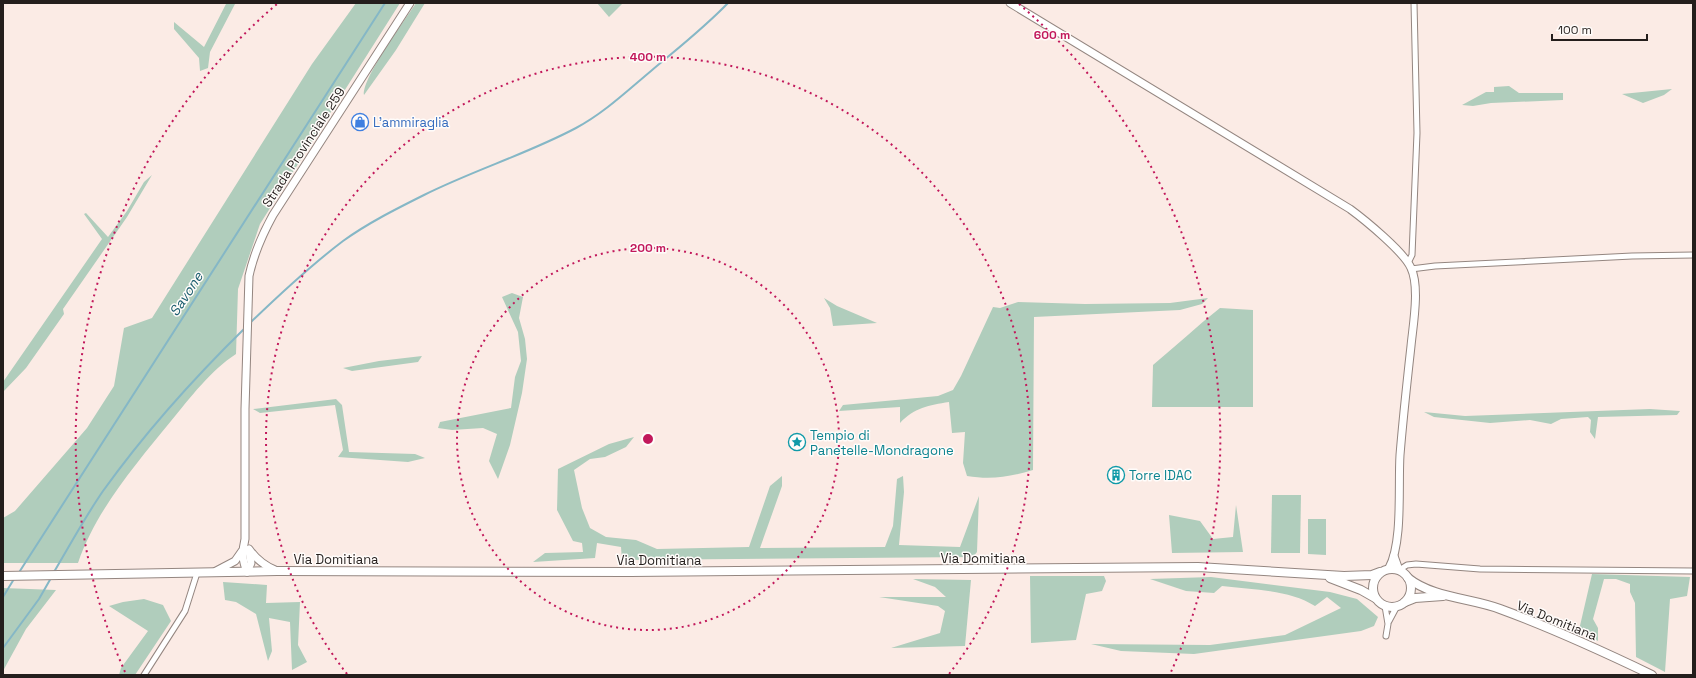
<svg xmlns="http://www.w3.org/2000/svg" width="1696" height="678" viewBox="0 0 1696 678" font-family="'Space Grotesk',sans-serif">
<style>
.green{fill:#b0cdbc}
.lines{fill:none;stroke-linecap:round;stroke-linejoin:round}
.stream{stroke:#85b7c6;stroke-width:2}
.street-casing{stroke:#948680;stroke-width:7}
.secondary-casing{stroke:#948680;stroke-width:9}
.primary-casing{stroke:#948680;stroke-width:10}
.street{stroke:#fff;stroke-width:5}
.secondary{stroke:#fff;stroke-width:7}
.primary{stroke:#fff;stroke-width:8}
.ring{fill:none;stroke:#c2185b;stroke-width:2;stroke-dasharray:2 4}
.labels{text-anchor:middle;stroke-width:3;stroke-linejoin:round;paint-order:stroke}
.shop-label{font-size:13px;fill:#366cbe;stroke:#fffcfa;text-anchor:start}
.street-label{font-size:13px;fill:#241e1c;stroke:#fffcfa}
.culture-label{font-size:13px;fill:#0d838f;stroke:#fffcfa;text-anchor:start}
.water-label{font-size:14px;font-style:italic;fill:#1b5d6e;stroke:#fffcfa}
.centre{fill:#c2185b;stroke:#fffcfa;stroke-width:2}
.ring-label{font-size:12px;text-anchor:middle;font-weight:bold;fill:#c2185b;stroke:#fffcfa;stroke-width:3;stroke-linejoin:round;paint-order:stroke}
</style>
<rect width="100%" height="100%" fill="#fbebe5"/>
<g class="green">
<path d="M 356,3 L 400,3 L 260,224 L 238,289 L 236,354 C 211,370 190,398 171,421 C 136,464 96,510 78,563 L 3,563 L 3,518 L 15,511 L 87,428 L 114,386 L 124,328 L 152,318 L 312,64 Z"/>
<path d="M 416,3 L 425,3 L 396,50 L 364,95 C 362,78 405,20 416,3 Z"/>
<path d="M 597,3 L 623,3 L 609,17 Z"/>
<path d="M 226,4 L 235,4 L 210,52 L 208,68 L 200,71 L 199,58 L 174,29 L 174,22 L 204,47 Z"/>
<path d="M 1509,86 L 1519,93 L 1563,93 L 1563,100 L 1491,103 L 1473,106 L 1462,105 L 1486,92 L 1494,92 L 1494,87 Z"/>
<path d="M 1672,89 L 1664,95 L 1643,103 L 1622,94 Z"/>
<path d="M 152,175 L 127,217 L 63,309 L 64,314 L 26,368 L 3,392 L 3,382 L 102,239 L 84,214 L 86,213 L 108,237 L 127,211 L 144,182 Z"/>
<path d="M 512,293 L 523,297 L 519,318 L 525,339 L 527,359 L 522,393 L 510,445 L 498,479 L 489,461 L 497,434 L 483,428 L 452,430 L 438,428 L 440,422 L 511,408 L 515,377 L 521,361 L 518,332 L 502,297 Z"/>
<path d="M 824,298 L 837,306 L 877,323 L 833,326 L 830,308 Z"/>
<path d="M 1208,298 L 1202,304 L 1180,310 L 1034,317 L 1033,470 C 1009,477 991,480 967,476 L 963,463 L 965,432 L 952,433 L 949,402 C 929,405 914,408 900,423 L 900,407 L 839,411 L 843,405 L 938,396 L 953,390 L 961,376 L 993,307 L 1000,308 L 1018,302 L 1085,304 L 1170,303 Z"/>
<path d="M 1220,308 L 1253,310 L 1253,407 L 1152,407 L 1153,365 C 1176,346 1197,326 1220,308 Z"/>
<path d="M 422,356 L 418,362 L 352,371 L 343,368 L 379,361 Z"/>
<path d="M 336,399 L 342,405 L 349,452 L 415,454 L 425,458 L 408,462 L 338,457 L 343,450 L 335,405 L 260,413 L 253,409 Z"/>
<path d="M 1650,409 L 1680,411 L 1677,415 L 1598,417 L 1595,439 L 1590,432 L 1591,420 L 1588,417 L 1561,419 L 1551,424 L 1530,420 L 1490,423 L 1434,417 L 1424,412 L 1465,416 Z"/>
<path d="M 634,437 L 626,447 L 605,457 L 590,459 L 574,470 L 582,508 L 590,528 L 606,537 L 636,540 L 657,549 L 749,547 L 770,486 L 782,476 L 782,486 L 760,548 L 885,547 L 893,526 L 897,479 L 903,476 L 904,492 L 899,545 L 960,547 L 979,496 L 977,552 L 973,557 L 622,560 L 621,547 L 597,543 L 595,558 L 533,562 L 545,553 L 583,552 L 582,543 L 573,541 L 557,510 L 558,469 L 609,444 Z"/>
<path d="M 1272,495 L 1301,495 L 1300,553 L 1271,553 Z"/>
<path d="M 1236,505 L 1243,552 L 1172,553 L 1169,515 L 1200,521 L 1213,539 L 1233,537 Z"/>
<path d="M 1308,519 L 1326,519 L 1326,555 L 1308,554 Z"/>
<path d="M 1592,574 L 1690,577 L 1687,596 L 1670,599 L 1665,672 L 1636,657 L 1635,603 L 1630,592 L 1630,584 L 1616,579 L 1604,579 L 1593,619 L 1598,628 L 1598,641 L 1579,630 Z"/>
<path d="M 1030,576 L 1104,576 L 1106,581 L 1102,591 L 1086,594 L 1076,640 L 1031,643 Z"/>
<path d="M 1211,577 L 1330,592 L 1357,599 L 1378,617 L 1374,626 L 1361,631 L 1194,654 L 1121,651 L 1091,644 L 1210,645 L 1285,635 L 1341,608 L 1327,597 L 1315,606 C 1289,589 1252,590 1222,586 L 1214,593 L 1186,591 L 1150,579 Z"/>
<path d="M 913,579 L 971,580 L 965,646 L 891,648 L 940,633 L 945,611 L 938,606 L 879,597 L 946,597 L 935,587 Z"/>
<path d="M 223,582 L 267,585 L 266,603 L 300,602 L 298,645 L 307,662 L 292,670 L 290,622 L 269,618 L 272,651 L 268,661 L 256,614 L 236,602 L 225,600 Z"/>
<path d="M 3,588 L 56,590 L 26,629 L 3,671 Z"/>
<path d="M 144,599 L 163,605 L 171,621 L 135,675 L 119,675 L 121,668 L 148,631 L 109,606 L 123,602 Z"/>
</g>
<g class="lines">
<g class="stream">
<path d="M 250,323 C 279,295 310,266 343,241 C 368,223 396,209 424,195 C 474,170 527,154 576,128 C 604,113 627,91 651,71 C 677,49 704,28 728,3"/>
<path d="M 54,572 C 70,545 85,517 103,491 C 144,434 195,377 245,328"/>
<path d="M 18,574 L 385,3"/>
<path d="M 3,597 L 14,579"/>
<path d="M 3,648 L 39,599 L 51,578"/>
</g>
<g class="street-casing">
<g id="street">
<path d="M 1408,263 L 1412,255 L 1417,133 L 1414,3"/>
<path d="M 1411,269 L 1435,266 L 1632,256 L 1693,255"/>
<path d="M 1399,570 L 1407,565 L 1416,564 L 1480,569 L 1693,571"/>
<path d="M 1385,606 L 1388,624 L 1386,636"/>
<path d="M 1389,621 L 1397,606"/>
<path d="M 144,675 L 185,611 L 197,573"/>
</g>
</g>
<g class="secondary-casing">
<g id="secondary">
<path d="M 1010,3 L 1350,209 C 1365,220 1404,252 1411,268 C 1420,287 1413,325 1411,346 C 1407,382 1403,418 1400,455 C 1398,486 1403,542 1389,568"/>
<path d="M 249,549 C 256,559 263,565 275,570"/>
<path d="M 1394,556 L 1399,570"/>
<path d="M 216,571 L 235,561 L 242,551"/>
<path d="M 247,572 C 242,560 242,552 245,539 L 245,409 L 249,276 C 254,253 262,235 273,215 L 410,3"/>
<path d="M 247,572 L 251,563 L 249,551"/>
</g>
</g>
<g class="primary-casing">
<g id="primary">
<circle cx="1392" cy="588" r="19"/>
<path d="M 3,576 L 277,571 L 630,572 L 1198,567 L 1344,576 L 1372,575 L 1380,572"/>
<path d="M 1330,578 L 1361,590 L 1375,598"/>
<path d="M 1408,578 C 1433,598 1471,598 1500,609 C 1552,628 1602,651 1652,675"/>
<path d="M 1405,602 L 1415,598 L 1443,596"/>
</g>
</g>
<use href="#street" class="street"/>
<use href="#secondary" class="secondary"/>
<use href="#primary" class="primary"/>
</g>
<g class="ring">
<circle cx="648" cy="439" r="191"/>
<path d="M347 674A382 382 0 1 1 949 674"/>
<path d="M125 672A572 572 0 0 1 277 4M1019 4A572 572 0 0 1 1171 672"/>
</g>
<defs>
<g id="shop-ring" transform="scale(0.9)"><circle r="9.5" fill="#fffcfa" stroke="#3f7fe0" stroke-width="1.5"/><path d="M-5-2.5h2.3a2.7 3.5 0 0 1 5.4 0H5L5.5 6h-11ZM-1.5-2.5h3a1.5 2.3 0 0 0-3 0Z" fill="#3f7fe0"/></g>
<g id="sight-ring" transform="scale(0.9)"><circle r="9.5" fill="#fffcfa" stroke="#0f9aa8" stroke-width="1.5"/><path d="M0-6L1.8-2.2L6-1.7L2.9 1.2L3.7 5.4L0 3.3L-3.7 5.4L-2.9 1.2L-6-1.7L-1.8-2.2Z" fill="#0f9aa8"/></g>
<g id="building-ring" transform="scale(0.9)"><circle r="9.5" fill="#fffcfa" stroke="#0f9aa8" stroke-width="1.5"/><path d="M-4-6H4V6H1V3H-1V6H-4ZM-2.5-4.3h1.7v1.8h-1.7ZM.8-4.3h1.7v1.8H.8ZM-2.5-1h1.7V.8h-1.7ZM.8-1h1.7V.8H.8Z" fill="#0f9aa8"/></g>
</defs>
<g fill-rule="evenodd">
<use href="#shop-ring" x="360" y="122"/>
<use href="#sight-ring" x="797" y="442"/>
<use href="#building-ring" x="1116" y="475"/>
</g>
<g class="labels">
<g class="shop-label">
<text x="373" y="127">L'ammiraglia</text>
</g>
<g class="street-label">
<text transform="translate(303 147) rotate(-57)" y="5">Strada Provinciale 259</text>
<text x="983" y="563">Via Domitiana</text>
<text x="336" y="564">Via Domitiana</text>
<text x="659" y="565">Via Domitiana</text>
<text transform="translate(1557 620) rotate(22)" y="5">Via Domitiana</text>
</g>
<g class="culture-label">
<text x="810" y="440">Tempio di<tspan x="810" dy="15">Panetelle-Mondragone</tspan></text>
<text x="1129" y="480">Torre IDAC</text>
</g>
<g class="water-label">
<text transform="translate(186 294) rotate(-57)" y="5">Savone</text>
</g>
</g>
<circle cx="648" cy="439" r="6" class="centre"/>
<g class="ring-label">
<text x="1052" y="39">600 m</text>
<text x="648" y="61">400 m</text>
<text x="648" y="252">200 m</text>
</g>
<rect width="1696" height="678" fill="none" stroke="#241e1c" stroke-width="8"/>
<path d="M1552 34v6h95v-6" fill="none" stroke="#241e1c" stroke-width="2"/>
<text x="1558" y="34" font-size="12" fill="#241e1c" stroke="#fffcfa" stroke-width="3" paint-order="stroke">100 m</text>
</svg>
